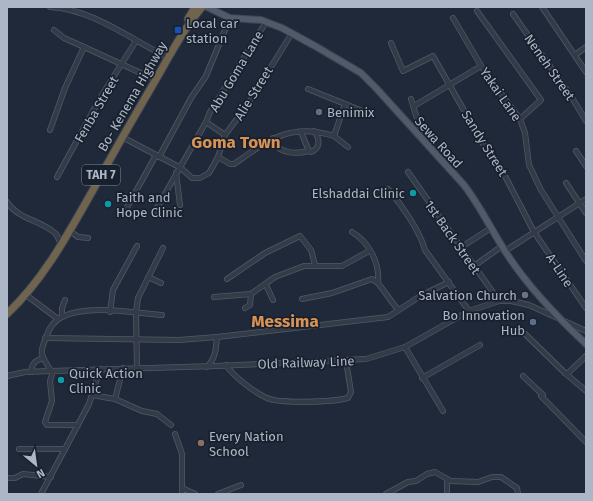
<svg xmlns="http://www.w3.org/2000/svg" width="593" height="501" viewBox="0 0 593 501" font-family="'Fira Sans',sans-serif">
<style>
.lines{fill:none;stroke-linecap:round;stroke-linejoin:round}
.minor-casing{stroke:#505967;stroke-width:6}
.major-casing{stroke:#3c4453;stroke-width:8}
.highway-casing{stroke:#3a4350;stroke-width:9}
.minor{stroke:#333b49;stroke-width:4.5}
.major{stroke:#505a69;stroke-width:6}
.highway{stroke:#70644f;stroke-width:7}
.transit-dot{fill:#1a4fb4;stroke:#18202d;stroke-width:1.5}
.service-dot{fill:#5c6f8a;stroke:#18202d;stroke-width:1.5}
.culture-dot{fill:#0f9aa8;stroke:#18202d;stroke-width:1.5}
.worship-dot{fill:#6b7280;stroke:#18202d;stroke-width:1.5}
.education-dot{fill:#8d6e63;stroke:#18202d;stroke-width:1.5}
.labels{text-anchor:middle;stroke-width:3.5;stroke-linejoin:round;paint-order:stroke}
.shield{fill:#18202d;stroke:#808998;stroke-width:1}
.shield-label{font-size:12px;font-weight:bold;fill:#adb6c6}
.poi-label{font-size:13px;fill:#adb6c6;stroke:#18202d;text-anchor:start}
.street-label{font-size:13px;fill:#adb6c6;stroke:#18202d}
.district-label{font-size:17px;font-weight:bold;fill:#d99255;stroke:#18202d}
</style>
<rect width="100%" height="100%" fill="#1f2939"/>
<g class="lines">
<g class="minor-casing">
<g id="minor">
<path d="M 50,7 C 92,9 130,39 167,57"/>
<path d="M 542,7 L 586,72"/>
<path d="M 477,11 L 541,100 L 520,119"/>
<path d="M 513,14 L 571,96 L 586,121"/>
<path d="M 453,18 L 483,69 L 520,119 L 525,133 L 529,165 L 541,190 L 586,261"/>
<path d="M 54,30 L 64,38 L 84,47"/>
<path d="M 391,43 L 403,71 L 433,56 L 486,149 L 506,178 L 534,232 L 586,308"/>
<path d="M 575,55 L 586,47"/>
<path d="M 308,89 L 360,110"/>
<path d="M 411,99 L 418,122 L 418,133"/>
<path d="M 414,106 L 481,66"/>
<path d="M 50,130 L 65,88 L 84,47 L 156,80"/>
<path d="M 301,132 L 309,151 L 311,152 C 321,148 320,139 314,131"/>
<path d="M 225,135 L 206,122 L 210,112 L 266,22"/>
<path d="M 334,136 L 348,147"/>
<path d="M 122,137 L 181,168 L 192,178 L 200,178 L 209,173 L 218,157 L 225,135 L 248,104 L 292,33"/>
<path d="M 273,138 L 276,146 C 285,154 297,154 309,151"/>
<path d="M 576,151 L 586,166"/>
<path d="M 159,157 L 191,98 L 206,76 L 230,18"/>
<path d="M 218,157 L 230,164 L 234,164 C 269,140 290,122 334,136 L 345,104"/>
<path d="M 408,172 L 499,301"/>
<path d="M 176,173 L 180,205"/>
<path d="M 57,177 L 102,95 L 136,41"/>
<path d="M 566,183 L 586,213"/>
<path d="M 388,189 C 401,204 420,231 425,250 L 469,311"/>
<path d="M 7,202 C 19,220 41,220 56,234 C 58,237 60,242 61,245"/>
<path d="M 126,209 L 156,155"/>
<path d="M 154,213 L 206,122"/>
<path d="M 70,231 L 78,237 L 88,238"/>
<path d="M 352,232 C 369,242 380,263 378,283 L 398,310"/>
<path d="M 460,248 L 491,228"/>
<path d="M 505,251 L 586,199"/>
<path d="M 474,266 L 502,246"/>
<path d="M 148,277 L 161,283"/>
<path d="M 227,279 L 265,253 L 300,236 L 311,250 L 315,265"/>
<path d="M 266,285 L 273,300"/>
<path d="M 26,295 L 58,319"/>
<path d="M 214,297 L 251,294 L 275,277 L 304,266 L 342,266 L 369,251"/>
<path d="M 302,299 L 332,293 L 372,279 L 378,283"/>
<path d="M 245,308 L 250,305 L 251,294"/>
<path d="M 110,312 L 113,290 L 137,246"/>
<path d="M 62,317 L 62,308 L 65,300"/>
<path d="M 519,328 L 565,373 L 586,391"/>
<path d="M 217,337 L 388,317 L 422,295 L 449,282"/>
<path d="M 45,338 L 179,340 L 217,337 C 216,348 216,358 207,367"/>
<path d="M 405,347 L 443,411"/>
<path d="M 226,365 C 233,376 255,393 267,398 C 281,404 333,402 348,398 L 351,392 L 346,361"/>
<path d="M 137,367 L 136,312 L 138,298 L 163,248"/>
<path d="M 51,371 C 40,353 39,354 47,335 C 49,328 55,320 62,317 C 89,304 133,313 162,315"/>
<path d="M 53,371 L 50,381 L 52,401 L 45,422 L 47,425 L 78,425"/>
<path d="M 31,372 C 32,363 35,361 43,358"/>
<path d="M 565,373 L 567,374 L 586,356"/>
<path d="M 7,376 L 25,372 L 51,371 L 216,366 L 366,359 L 405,347 L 469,311 L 499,301 L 511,301 L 529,305 L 586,331"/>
<path d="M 523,376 L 543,395 L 541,396 L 586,442"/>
<path d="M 422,378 L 480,345"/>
<path d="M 92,395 L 115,399 L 142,411 L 157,414 L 171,425"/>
<path d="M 115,399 L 123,368"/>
<path d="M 175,434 L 182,454 L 182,494"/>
<path d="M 19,449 L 65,449"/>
<path d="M 7,478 L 15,478 L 23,474 L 51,477"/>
<path d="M 182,488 L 195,494"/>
<path d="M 41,494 L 89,404 L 100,369"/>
<path d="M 218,494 L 241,485"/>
<path d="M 386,494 L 408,482 L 416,481 L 427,474 L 435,472 L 451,481 L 478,482 L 492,477 L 501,477 L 517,488 L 518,494"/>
<path d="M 447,494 L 447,479"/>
</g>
</g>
<g class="major-casing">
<path id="major" d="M 207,7 L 230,18 L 261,20 L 282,28 L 315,46 L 361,73 L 376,88 L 464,185 C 480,206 491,229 505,251 C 527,286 556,316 586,344"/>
</g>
<g class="highway-casing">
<g id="highway">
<path d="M 188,19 L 195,7"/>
<path d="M 7,314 C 44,279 68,234 93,190 C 113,153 134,117 155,81 C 170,55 183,30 202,7"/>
</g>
</g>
<use href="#minor" class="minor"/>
<use href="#major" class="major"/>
<use href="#highway" class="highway"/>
</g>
<rect class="transit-dot" x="174" y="26" width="8" height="8" rx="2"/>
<g class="service-dot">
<circle cx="319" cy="112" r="4"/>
<circle cx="533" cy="322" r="4"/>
</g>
<g class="culture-dot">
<circle cx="413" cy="193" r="4"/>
<circle cx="108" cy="204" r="4"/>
<circle cx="61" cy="380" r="4"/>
</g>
<circle class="worship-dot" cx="525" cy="295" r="4"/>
<circle class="education-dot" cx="201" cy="443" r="4"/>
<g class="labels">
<rect class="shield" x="82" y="165" width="38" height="20" rx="3"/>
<g class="shield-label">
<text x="101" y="179">TAH 7</text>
</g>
<g class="poi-label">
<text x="186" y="28">Local car<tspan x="186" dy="15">station</tspan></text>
<text x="327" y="117">Benimix</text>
<text x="405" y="198" text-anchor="end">Elshaddai Clinic</text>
<text x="116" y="202">Faith and<tspan x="116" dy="15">Hope Clinic</tspan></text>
<text x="517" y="300" text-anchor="end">Salvation Church</text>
<text x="525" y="320" text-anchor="end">Bo Innovation<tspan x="525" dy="15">Hub</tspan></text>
<text x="69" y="378">Quick Action<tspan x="69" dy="15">Clinic</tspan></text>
<text x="209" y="441">Every Nation<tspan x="209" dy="15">School</tspan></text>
</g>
<g class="street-label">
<text transform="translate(550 67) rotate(55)" y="5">Neneh Street</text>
<text transform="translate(236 71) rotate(-59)" y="5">Abu Goma Lane</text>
<text transform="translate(253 93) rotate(-58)" y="5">Alie Street</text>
<text transform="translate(501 94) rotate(55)" y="5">Yakai Lane</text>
<text transform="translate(132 96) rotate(-60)" y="5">Bo- Kenema Highway</text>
<text transform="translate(96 109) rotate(-60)" y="5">Fenba Street</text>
<text transform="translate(439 142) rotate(48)" y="5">Sewa Road</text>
<text transform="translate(485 143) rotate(58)" y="5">Sandy Street</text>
<text transform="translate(453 237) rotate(55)" y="5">1st Back Street</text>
<text transform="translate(560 270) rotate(56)" y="5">A-Line</text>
<text transform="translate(306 362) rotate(-2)" y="5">Old Railway Line</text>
</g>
<g class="district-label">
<text x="236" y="148">Goma Town</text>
<text x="285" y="327">Messima</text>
</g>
</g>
<rect width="593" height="501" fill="none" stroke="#adb6c6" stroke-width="16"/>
<g transform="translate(36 465) rotate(151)" stroke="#18202d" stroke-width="3" paint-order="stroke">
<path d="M0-3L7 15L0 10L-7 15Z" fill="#adb6c6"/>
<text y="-6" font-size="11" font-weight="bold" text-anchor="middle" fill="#adb6c6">N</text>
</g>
</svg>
